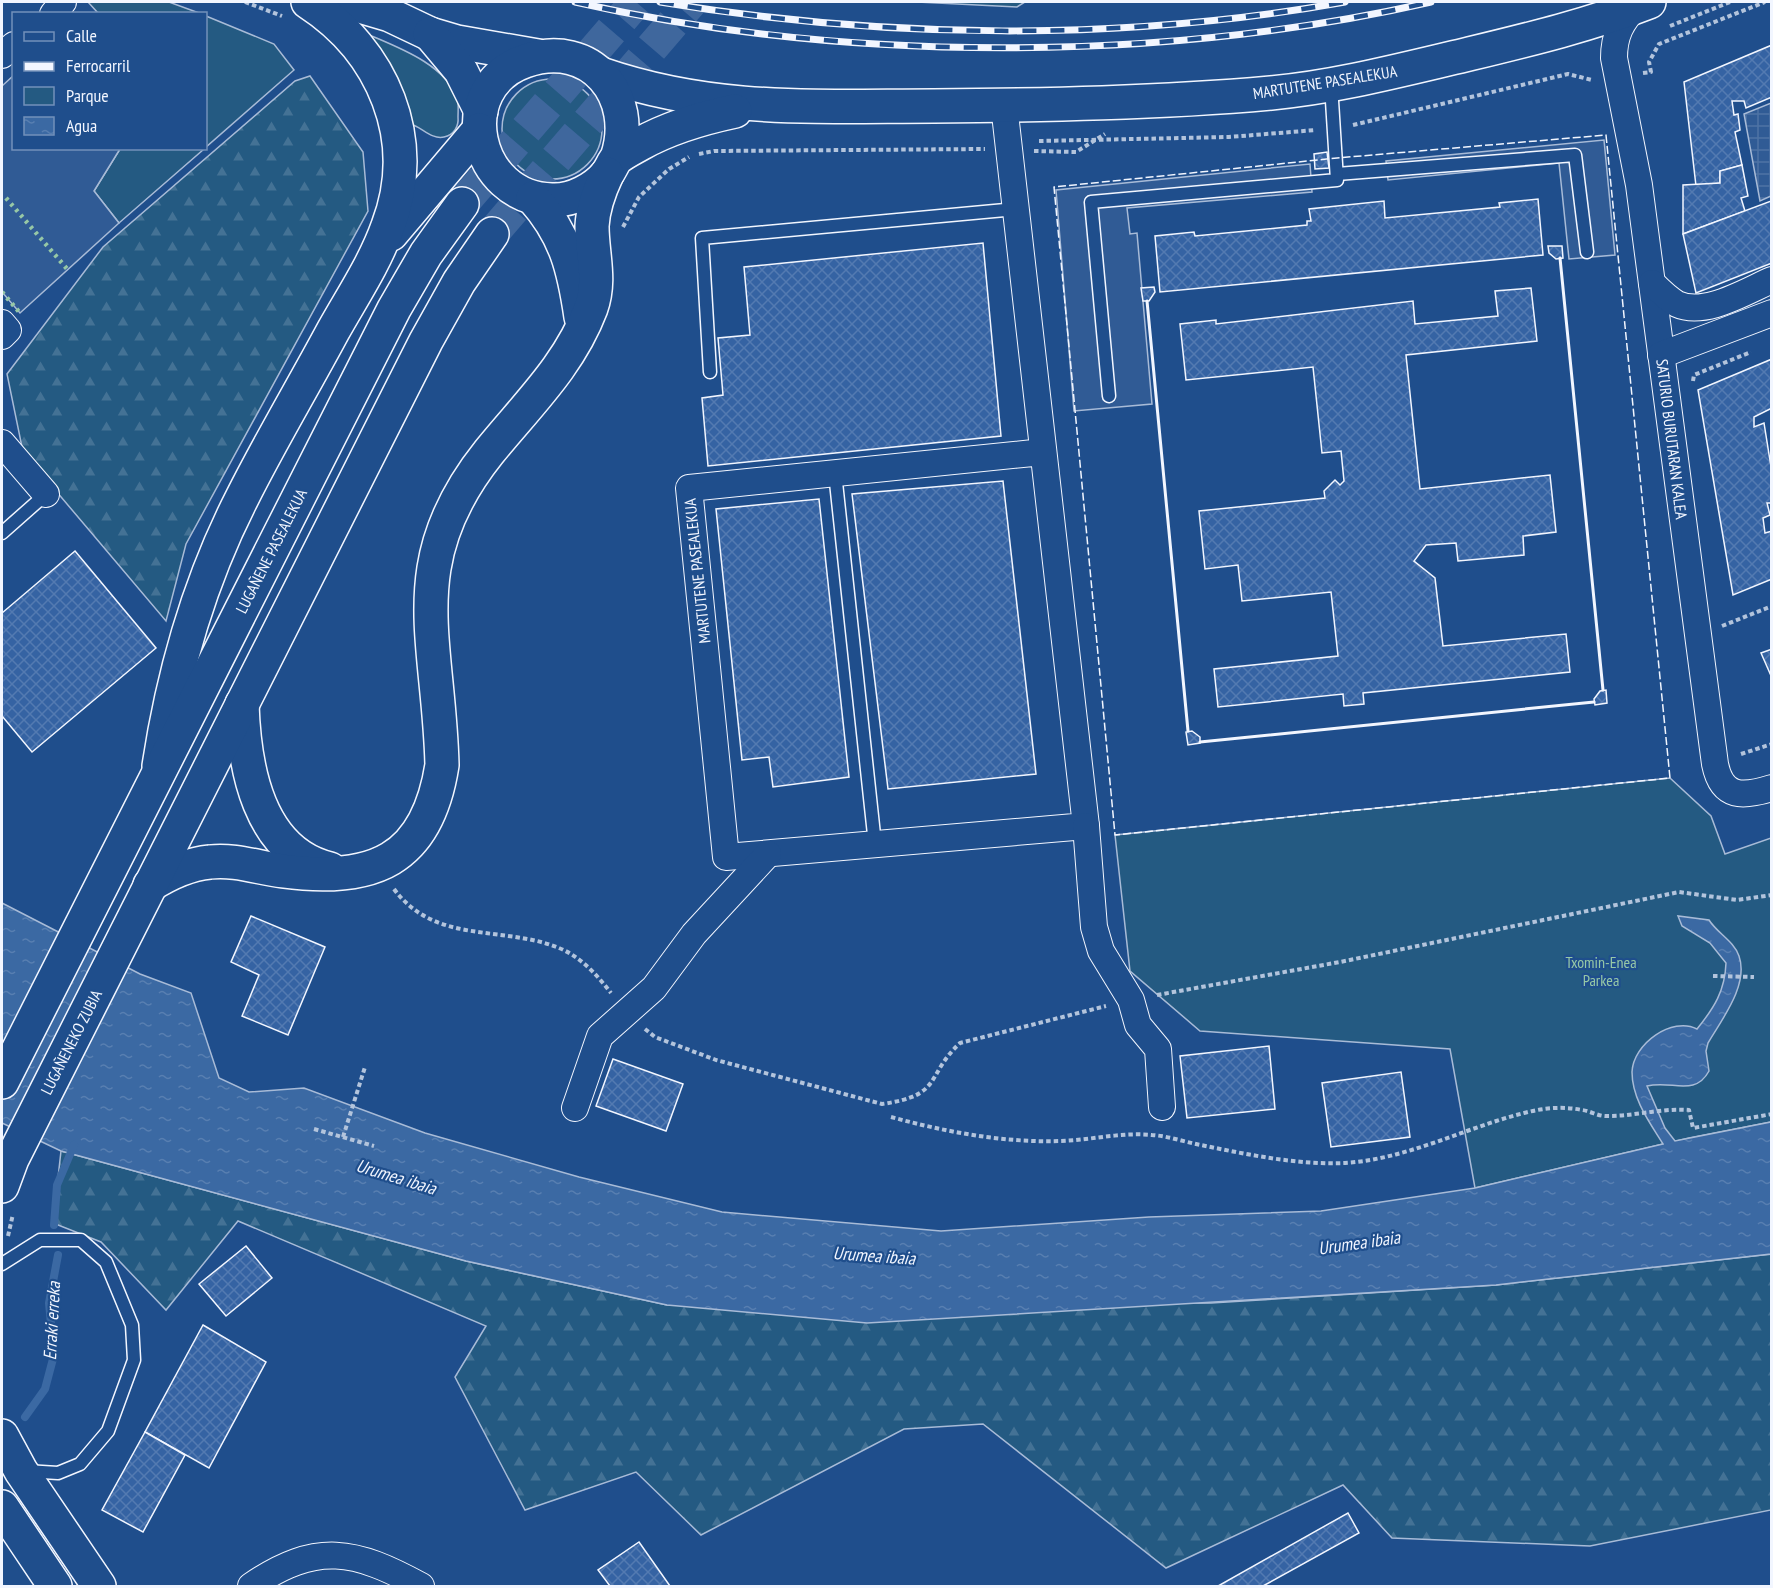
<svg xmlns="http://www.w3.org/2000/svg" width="1773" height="1588" viewBox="0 0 1773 1588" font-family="'PT Sans Narrow',sans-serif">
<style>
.green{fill:#245a82;stroke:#a8bbd7;stroke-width:1.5}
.forest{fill:url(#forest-firs);stroke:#a8bbd7;stroke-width:1.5}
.parking{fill:#305b95;stroke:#a8bbd7;stroke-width:1.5}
.plaza{fill:url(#plaza-grid);stroke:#a8bbd7;stroke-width:1.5}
.water{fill:url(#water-ripples);stroke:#a8bbd7;stroke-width:1.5}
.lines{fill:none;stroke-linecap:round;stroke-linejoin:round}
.stream{stroke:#3b69a3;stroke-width:8}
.building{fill:url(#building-cross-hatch);stroke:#f2f6ff;stroke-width:1.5}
.primary-tunnel{stroke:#3f679d;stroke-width:33;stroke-dasharray:33 16;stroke-linecap:butt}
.lane-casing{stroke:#f2f6ff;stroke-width:15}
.street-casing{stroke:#f2f6ff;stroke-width:28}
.secondary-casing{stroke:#f2f6ff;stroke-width:36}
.primary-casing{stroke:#f2f6ff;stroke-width:36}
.path{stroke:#b3c4dc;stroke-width:4;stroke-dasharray:4.5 3;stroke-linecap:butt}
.lane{stroke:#1f4e8c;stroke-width:12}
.street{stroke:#1f4e8c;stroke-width:26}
.secondary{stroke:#1f4e8c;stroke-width:33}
.primary{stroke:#1f4e8c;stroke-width:33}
.rail-casing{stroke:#f2f6ff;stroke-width:7}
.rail{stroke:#1f4e8c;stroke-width:4.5;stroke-dasharray:14;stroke-linecap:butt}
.hedge{stroke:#97c8a6;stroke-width:4.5;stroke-dasharray:3 4.5;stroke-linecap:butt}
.fence{stroke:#f2f6ff;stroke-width:1.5;stroke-dasharray:8 3;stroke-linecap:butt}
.wall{stroke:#f2f6ff;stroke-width:3}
.labels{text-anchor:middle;stroke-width:4.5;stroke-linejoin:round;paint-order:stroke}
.street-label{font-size:16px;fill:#f2f6ff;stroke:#1f4e8c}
.park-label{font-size:16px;fill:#97c8a6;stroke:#1f4e8c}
.water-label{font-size:18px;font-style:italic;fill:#f2f6ff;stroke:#1f4e8c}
</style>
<defs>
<pattern id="forest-firs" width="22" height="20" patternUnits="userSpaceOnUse" patternTransform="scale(1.5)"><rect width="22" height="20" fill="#245a82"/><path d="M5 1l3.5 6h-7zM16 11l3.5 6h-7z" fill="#447295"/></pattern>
<pattern id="plaza-grid" width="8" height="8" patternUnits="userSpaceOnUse" patternTransform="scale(1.5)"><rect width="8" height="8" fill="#305b95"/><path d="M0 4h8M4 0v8" fill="none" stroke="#4e73a5"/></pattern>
<pattern id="water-ripples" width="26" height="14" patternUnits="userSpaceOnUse" patternTransform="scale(1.5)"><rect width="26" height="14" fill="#3b69a3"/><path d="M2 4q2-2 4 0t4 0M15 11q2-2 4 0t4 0" fill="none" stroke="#587fb1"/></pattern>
<pattern id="building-cross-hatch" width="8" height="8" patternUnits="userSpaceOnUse" patternTransform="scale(1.5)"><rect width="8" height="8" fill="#3563a3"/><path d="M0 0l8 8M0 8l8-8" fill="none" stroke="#537ab1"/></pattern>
</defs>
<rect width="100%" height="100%" fill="#1f4e8c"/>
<g class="green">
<path d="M 88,2 L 169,2 L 199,13 L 98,13 Z"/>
<path d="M 917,2 L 1025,2 L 1017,7 Z"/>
<path d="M 206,16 L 274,44 L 294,70 L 206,147 Z"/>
<path d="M 367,34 C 397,47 445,64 457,98 C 459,103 458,111 458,117 C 459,126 454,135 444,137 C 431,140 421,126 410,124 Z"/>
<circle cx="552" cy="129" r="50"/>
<path d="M 120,149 L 204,149 L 119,223 L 94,191 Z"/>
<path d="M 1670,778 L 1711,816 L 1725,854 L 1771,838 L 1771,1122 L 1689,1138 L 1475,1188 L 1450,1049 L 1200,1031 L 1130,971 L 1115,835 Z"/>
</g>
<g class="forest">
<path d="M 310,76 L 363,152 L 368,211 L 186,544 L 166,621 L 23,452 L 7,374 L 103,247 L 295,81 Z"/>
<path d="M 61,1151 L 466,1261 L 667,1305 L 1211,1303 L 1496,1285 L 1771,1254 L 1771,1510 L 1590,1546 L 1392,1538 L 1343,1485 L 1166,1568 L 983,1424 L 904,1429 L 701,1535 L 636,1472 L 525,1510 L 455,1377 L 486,1326 L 238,1221 L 166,1310 L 101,1242 L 53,1223 Z"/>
</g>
<g class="parking">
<path d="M 13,76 L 14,148 L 120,149 L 94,191 L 119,223 L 20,313 L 2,292 L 2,86 Z"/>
<path d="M 1604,140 L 1615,255 L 1569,259 L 1559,163 L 1388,180 L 1386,161 Z"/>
<path d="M 1310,164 L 1312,192 L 1127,208 L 1130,234 L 1137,233 L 1152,404 L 1074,411 L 1056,190 Z"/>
</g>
<path class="plaza" d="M 1771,103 L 1771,196 L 1760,201 L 1744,114 Z"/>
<path class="water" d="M 2,903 L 140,974 L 191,993 L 219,1078 L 249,1092 L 304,1088 L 425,1133 L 579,1177 L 722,1212 L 941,1231 L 1149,1217 L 1321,1211 L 1475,1188 L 1663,1144 C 1650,1123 1632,1099 1632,1072 C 1633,1044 1672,1016 1697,1029 C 1714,1008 1725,991 1726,963 L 1710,943 L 1682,926 L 1678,916 L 1709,920 C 1717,933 1734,941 1739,956 C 1749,985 1722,1019 1708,1043 L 1706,1051 L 1709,1071 C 1695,1097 1672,1080 1647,1086 L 1665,1128 L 1675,1141 L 1771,1122 L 1771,1254 L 1496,1285 L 867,1323 L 667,1305 L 466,1261 L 61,1151 L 2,1123 Z"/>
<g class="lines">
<g class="stream">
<path d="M 54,1225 L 57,1185 L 74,1145"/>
<path d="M 25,1417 L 45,1389 L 54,1355 L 49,1303 L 58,1255"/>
</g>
</g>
<g class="building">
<path d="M 1772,45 L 1772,97 L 1746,108 L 1744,101 L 1732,101 L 1734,115 L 1738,114 L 1740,130 L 1735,132 L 1742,165 L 1720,171 L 1720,183 L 1696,186 L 1684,82 Z"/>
<path d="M 1327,152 L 1329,168 L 1315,169 L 1314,154 Z"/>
<path d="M 1742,165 L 1748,196 L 1741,198 L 1745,211 L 1683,234 L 1683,185 L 1720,183 L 1720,171 Z"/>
<path d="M 1538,199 L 1543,255 L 1160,292 L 1155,236 L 1194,232 L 1195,236 L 1307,225 L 1307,221 L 1311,221 L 1309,209 L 1384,201 L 1385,218 L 1500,207 L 1499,203 Z"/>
<path d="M 1771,201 L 1772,263 L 1696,293 L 1683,234 Z"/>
<path d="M 983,243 L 1001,436 L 708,466 L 702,398 L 723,395 L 718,338 L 750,335 L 744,267 Z"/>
<path d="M 1548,246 L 1562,246 L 1563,258 L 1556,259 L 1549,253 Z"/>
<path d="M 1154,287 L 1155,292 L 1149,301 L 1143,301 L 1141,288 Z"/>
<path d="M 1531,288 L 1537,341 L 1406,355 L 1420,489 L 1550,475 L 1556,532 L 1523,536 L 1524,555 L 1458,561 L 1456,543 L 1426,545 L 1414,561 L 1435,578 L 1443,646 L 1566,634 L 1570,672 L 1363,693 L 1364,704 L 1344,706 L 1343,694 L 1218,707 L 1214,669 L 1338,656 L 1331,592 L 1242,601 L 1238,565 L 1205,569 L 1199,511 L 1325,498 L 1324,491 L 1335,480 L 1340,485 L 1344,481 L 1341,451 L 1322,453 L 1313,367 L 1186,380 L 1180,324 L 1216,320 L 1216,324 L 1413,301 L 1415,324 L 1498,316 L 1495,291 Z"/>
<path d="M 1772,359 L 1772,408 L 1754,417 L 1754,427 L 1764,423 L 1772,473 L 1772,503 L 1767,503 L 1770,515 L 1763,518 L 1765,533 L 1772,531 L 1772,579 L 1733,595 L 1698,390 Z"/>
<path d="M 1003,481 L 1036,774 L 888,789 L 852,494 Z"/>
<path d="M 819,499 L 849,777 L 773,787 L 769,757 L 742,760 L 716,509 Z"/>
<path d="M 75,551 L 156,648 L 32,752 L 2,716 L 2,613 Z"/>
<path d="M 1772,649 L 1772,678 L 1761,653 Z"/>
<path d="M 1606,690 L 1607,703 L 1595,705 L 1594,699 L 1600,691 Z"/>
<path d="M 1192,731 L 1200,737 L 1200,743 L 1188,745 L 1186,732 Z"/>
<path d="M 251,916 L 325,947 L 288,1035 L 242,1016 L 259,975 L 231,962 Z"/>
<path d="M 1269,1046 L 1275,1109 L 1187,1118 L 1180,1056 Z"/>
<path d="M 613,1059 L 683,1084 L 666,1131 L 596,1106 Z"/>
<path d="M 1401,1072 L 1410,1137 L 1331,1147 L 1322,1083 Z"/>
<path d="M 246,1246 L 272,1278 L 226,1316 L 199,1284 Z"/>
<path d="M 203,1325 L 266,1362 L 209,1468 L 145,1432 Z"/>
<path d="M 145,1432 L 185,1455 L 143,1532 L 102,1510 Z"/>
<path d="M 1348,1513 L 1359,1533 L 1263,1586 L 1218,1586 Z"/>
<path d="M 639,1542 L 670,1586 L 610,1586 L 598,1570 Z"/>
</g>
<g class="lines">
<g class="primary-tunnel">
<path d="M 462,204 L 636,2"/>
<path d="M 492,234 L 691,2"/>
</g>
<g class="lane-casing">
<g id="lane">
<path d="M 1337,174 L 1575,155 L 1587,252"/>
<path d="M 710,372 L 702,238 L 1016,209"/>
<path d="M 1109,396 L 1091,202 L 1337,180 L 1331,85"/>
<path d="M 835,473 L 875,844"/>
<path d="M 2,533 L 46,494"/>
<path d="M 2,1264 L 40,1240 L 81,1240 L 106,1262 L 132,1325 L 134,1360 L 108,1431 L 80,1464 L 58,1473 L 26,1471"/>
</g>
</g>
<g class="street-casing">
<g id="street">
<path d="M 1637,6 C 1621,21 1614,36 1614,58 L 1639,185 L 1715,764 C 1722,799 1743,797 1772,788"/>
<path d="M 53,14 L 63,2"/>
<path d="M 2,55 L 14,45"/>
<path d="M 1004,105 L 1086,826 L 726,857 L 689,488 L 1043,452"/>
<path d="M 1652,283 C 1659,290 1668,299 1677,304 C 1705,317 1746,291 1772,280"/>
<path d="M 2,323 L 8,330 L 2,336"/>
<path d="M 1661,355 L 1772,313"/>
<path d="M 2,443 L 46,494"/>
<path d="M 1086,826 L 1094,927 L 1101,951 L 1131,1000 L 1138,1025 L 1158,1049 L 1162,1107"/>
<path d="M 575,1108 L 600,1036 L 654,988 L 694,934 L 768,854"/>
<path d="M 251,1586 C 317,1541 355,1550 421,1586"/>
</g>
</g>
<g class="secondary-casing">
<g id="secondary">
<path d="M 346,2 L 390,15 L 430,34 L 457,42 L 538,56"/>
<path d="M 430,34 L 461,71 L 481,111"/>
<path d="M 601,74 C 714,113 817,106 934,106 C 1046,105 1159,103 1271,93 C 1336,87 1401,70 1465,55 C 1527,40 1590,25 1649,2"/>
<path d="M 617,158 C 638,96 591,38 525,61 C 450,87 474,199 552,200 C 572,201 595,189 607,174 C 611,169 613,162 617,158 C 623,153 633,148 640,144 C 670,127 702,118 735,111"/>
<path d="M 533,198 C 566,235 574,269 581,317"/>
<path d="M 391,234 L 479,130"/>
<path d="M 242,704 C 244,766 258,852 330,869"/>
<path d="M 159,766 C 173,674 199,582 242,498 C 270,442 303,387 333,331 C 352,297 375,263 388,226 C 421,139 383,51 308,2"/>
<path d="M 150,885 C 169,873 188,864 210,862 C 235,859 259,868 283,871 C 373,883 427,861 442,765 C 439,639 400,563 489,452 C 527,405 569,366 591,308 C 601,280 592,254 592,226 C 593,208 599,191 607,174"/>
</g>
</g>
<g class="primary-casing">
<g id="primary">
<path d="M 2,1082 L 394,309 L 426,254 L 462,204"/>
<path d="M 2,1186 L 12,1159 L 426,341 L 459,282 L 492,234"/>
<path d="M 2,1436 L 21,1471 L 99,1586"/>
<path d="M 2,1507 L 55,1586"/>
</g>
</g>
<g class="path">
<path d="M 245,2 L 282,16"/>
<path d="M 1670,26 L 1730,2"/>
<path d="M 1643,73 L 1651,72 L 1649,62 L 1659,44 L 1765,2"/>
<path d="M 1353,125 L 1568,74 L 1592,80"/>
<path d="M 1039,141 L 1229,137 L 1316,130"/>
<path d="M 1034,151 L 1076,152 L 1105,134"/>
<path d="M 699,154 L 714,151 L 985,149"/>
<path d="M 623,227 L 639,197 L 669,169 L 689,157"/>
<path d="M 1693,381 L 1694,375 L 1751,352"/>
<path d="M 1722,626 L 1772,606"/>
<path d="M 1741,754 L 1772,744"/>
<path d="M 394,889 C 435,945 503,925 559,948 C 581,957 597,975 611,993"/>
<path d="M 1713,976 L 1754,977"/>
<path d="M 1157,995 L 1340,962 L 1679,892 L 1737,900 L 1772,895"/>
<path d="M 645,1029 L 655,1037 L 716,1060 L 882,1104 C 944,1095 924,1077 960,1043 L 1106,1006"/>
<path d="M 891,1117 C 946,1132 1004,1143 1061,1141 C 1092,1140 1121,1132 1152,1135 C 1167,1136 1182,1141 1196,1144 C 1245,1154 1295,1165 1345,1163 C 1408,1159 1464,1128 1524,1113 C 1543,1108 1562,1106 1582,1110 C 1591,1111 1599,1117 1608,1116 C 1636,1116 1661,1108 1689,1110 L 1693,1128 L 1772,1114"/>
<path d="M 314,1129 L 374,1146"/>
<path d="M 343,1137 L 365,1067"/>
<path d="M 8,1236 L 13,1214"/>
</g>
<use href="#lane" class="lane"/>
<use href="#street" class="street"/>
<use href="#secondary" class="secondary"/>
<use href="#primary" class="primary"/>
<g class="rail-casing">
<g id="rail">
<path d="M 575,2 C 844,63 1162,63 1431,2"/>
<path d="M 660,2 C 885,39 1120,42 1345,2"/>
</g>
</g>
<use href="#rail" class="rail"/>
<g class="hedge">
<path d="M 6,198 L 68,270"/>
<path d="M 2,292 L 20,313"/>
</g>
<g class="fence">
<path d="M 74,14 L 74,13"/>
<path d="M 1606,135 L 1670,778 L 1115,835 L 1054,187 L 1337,158 Z"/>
</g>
<g class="wall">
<path d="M 1560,258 L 1603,690"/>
<path d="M 1147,301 L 1188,731"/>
<path d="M 1200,742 L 1594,702"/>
</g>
</g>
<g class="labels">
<g class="street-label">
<text transform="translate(1325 82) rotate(-9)" y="6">MARTUTENE PASEALEKUA</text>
<text transform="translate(1672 439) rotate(83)" y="6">SATURIO BURUTARAN KALEA</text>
<text transform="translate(271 551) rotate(-63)" y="6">LUGAÑENE PASEALEKUA</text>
<text transform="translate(697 571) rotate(-96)" y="6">MARTUTENE PASEALEKUA</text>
<text transform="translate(71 1042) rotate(-63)" y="6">LUGAÑENEKO ZUBIA</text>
</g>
<g class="park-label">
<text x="1601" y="968">Txomin-Enea<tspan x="1601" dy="18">Parkea</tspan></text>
</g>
<g class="water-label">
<text transform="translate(396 1177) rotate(17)" y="6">Urumea ibaia</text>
<text transform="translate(1359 1243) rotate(-8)" y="6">Urumea ibaia</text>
<text transform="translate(874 1256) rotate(4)" y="6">Urumea ibaia</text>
<text transform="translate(52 1321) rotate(-87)" y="6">Erraki erreka</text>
</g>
</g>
<rect width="1773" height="1588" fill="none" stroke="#f2f6ff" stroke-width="6"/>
<rect x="12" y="12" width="195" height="138" fill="#1f4e8c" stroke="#7391ba" stroke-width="1.5"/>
<rect x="24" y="32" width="30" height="9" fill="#1f4e8c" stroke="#7391ba" stroke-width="1.5"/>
<text x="66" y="42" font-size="18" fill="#f2f6ff">Calle</text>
<rect x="24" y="62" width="30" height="9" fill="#f2f6ff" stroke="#7391ba" stroke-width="1.5"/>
<text x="66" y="72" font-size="18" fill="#f2f6ff">Ferrocarril</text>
<rect x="24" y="87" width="30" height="18" fill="#245a82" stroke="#7391ba" stroke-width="1.5"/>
<text x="66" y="102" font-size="18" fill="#f2f6ff">Parque</text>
<rect x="24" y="117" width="30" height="18" fill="url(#water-ripples)" stroke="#7391ba" stroke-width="1.5"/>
<text x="66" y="132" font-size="18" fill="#f2f6ff">Agua</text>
</svg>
